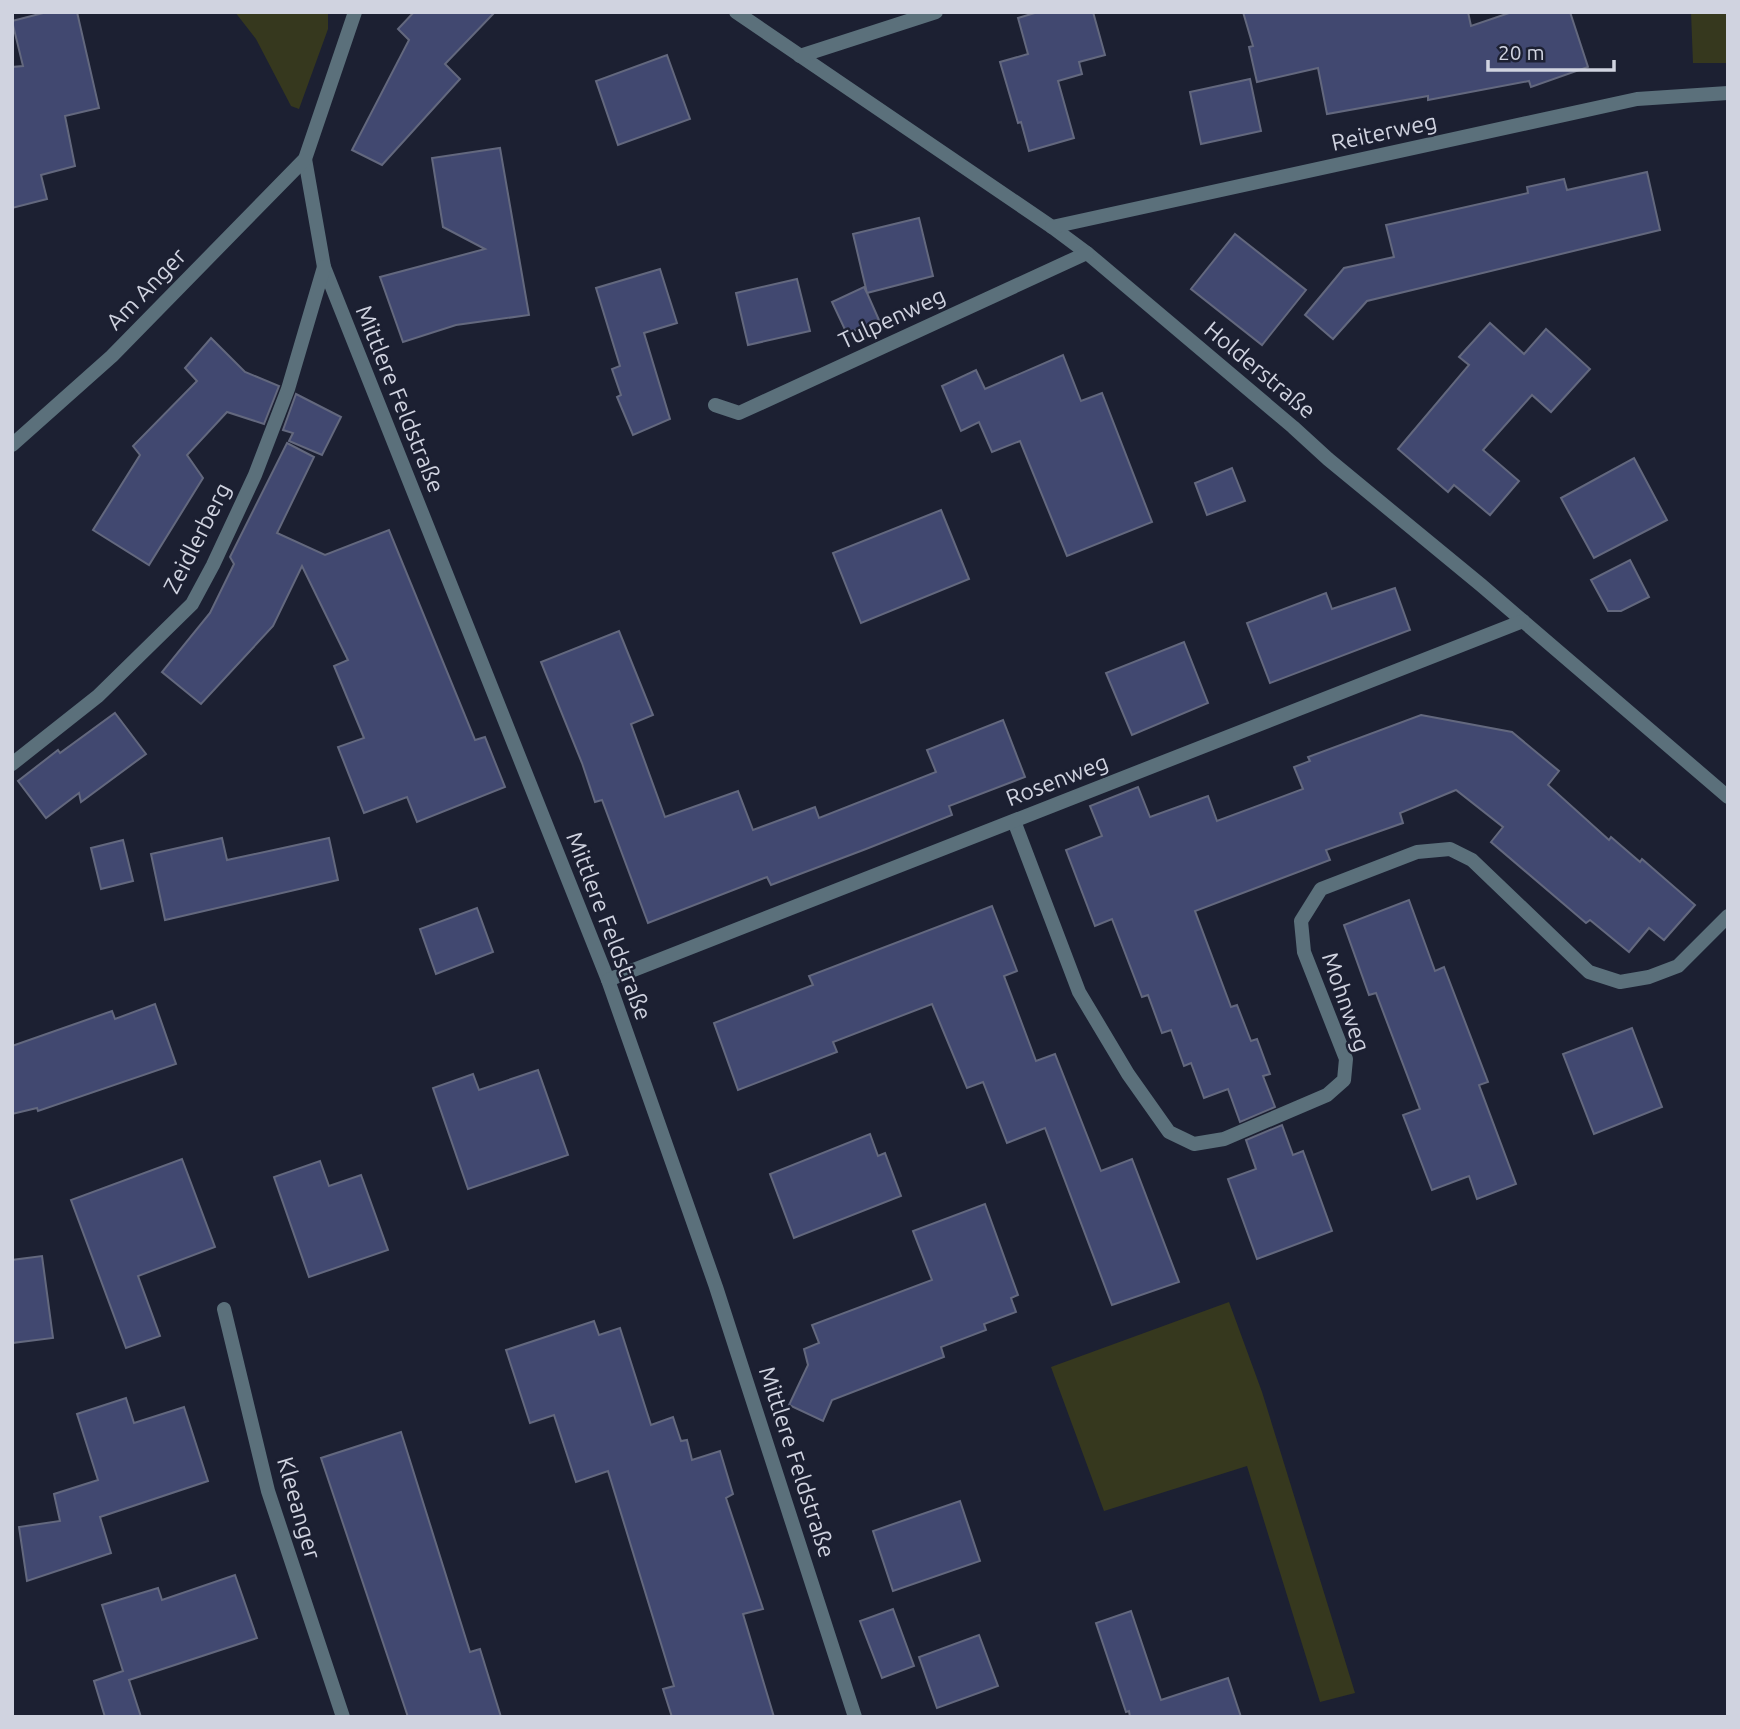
<svg xmlns="http://www.w3.org/2000/svg" width="1740" height="1729" viewBox="0 0 1740 1729" font-family="Ubuntu,sans-serif">
<style>
.green{fill:#36381e}
.building{fill:#414870;stroke:#63687e;stroke-width:2}
.lines{fill:none;stroke-linecap:round;stroke-linejoin:round}
.minor{stroke:#5b707b;stroke-width:14}
.labels{text-anchor:middle;stroke-width:5;stroke-linejoin:round;paint-order:stroke}
.street-label{font-size:23px;fill:#d0d3e0;stroke:#1c2032}
</style>
<rect width="100%" height="100%" fill="#1c2032"/>
<g class="green">
<path d="M 235,12 L 327,12 L 328,14 L 328,29 L 299,109 L 291,106 L 256,39 Z"/>
<path d="M 1691,12 L 1728,12 L 1728,63 L 1693,63 Z"/>
<path d="M 1229,1302 L 1262,1392 L 1355,1693 L 1320,1702 L 1247,1466 L 1104,1511 L 1051,1367 Z"/>
</g>
<g class="building">
<path d="M 47,12 L 77,12 L 99,108 L 65,116 L 75,166 L 41,175 L 47,199 L 12,208 L 12,67 L 23,66 L 12,21 Z"/>
<path d="M 414,12 L 495,12 L 445,64 L 460,79 L 382,165 L 352,150 L 409,40 L 398,29 Z"/>
<path d="M 1038,12 L 1093,12 L 1105,55 L 1079,62 L 1082,74 L 1058,81 L 1074,138 L 1029,151 L 1021,122 L 1018,123 L 1000,62 L 1028,54 L 1018,18 Z"/>
<path d="M 1243,12 L 1468,12 L 1471,26 L 1512,12 L 1570,12 L 1588,67 L 1531,87 L 1529,81 L 1428,100 L 1428,96 L 1327,114 L 1318,68 L 1257,82 L 1249,47 L 1253,46 Z"/>
<path d="M 667,55 L 690,119 L 618,145 L 596,81 Z"/>
<path d="M 1250,79 L 1261,131 L 1201,144 L 1190,92 Z"/>
<path d="M 500,148 L 529,315 L 456,325 L 403,342 L 380,277 L 485,249 L 443,227 L 432,158 Z"/>
<path d="M 1647,172 L 1660,230 L 1367,301 L 1333,339 L 1305,315 L 1344,268 L 1394,257 L 1386,225 L 1528,193 L 1527,187 L 1564,179 L 1567,190 Z"/>
<path d="M 919,218 L 933,276 L 867,293 L 879,320 L 847,334 L 832,302 L 864,287 L 867,293 L 853,234 Z"/>
<path d="M 1235,234 L 1306,290 L 1262,345 L 1191,289 Z"/>
<path d="M 660,269 L 677,323 L 644,333 L 670,419 L 633,435 L 617,397 L 621,395 L 612,369 L 620,366 L 596,288 Z"/>
<path d="M 797,279 L 810,331 L 748,345 L 736,293 Z"/>
<path d="M 1490,323 L 1524,354 L 1546,329 L 1590,369 L 1551,412 L 1532,395 L 1483,450 L 1519,481 L 1490,515 L 1454,485 L 1448,492 L 1398,449 L 1469,365 L 1459,357 Z"/>
<path d="M 211,338 L 245,372 L 279,386 L 264,424 L 227,412 L 187,455 L 203,478 L 149,565 L 93,530 L 140,455 L 133,446 L 197,381 L 185,368 Z"/>
<path d="M 1063,355 L 1081,401 L 1102,393 L 1152,522 L 1067,556 L 1020,441 L 992,452 L 979,422 L 961,431 L 942,386 L 976,370 L 985,389 Z"/>
<path d="M 296,394 L 341,417 L 322,455 L 289,441 L 293,433 L 283,430 Z"/>
<path d="M 287,443 L 314,457 L 277,533 L 325,555 L 389,530 L 475,740 L 485,737 L 505,787 L 417,822 L 407,797 L 364,813 L 338,747 L 364,738 L 334,666 L 348,660 L 302,566 L 273,626 L 201,704 L 162,672 L 210,613 L 234,564 L 230,557 Z"/>
<path d="M 1634,458 L 1667,520 L 1594,558 L 1561,498 Z"/>
<path d="M 1232,468 L 1245,501 L 1207,515 L 1195,483 Z"/>
<path d="M 941,510 L 969,579 L 861,623 L 833,553 Z"/>
<path d="M 1630,560 L 1649,597 L 1621,611 L 1608,611 L 1591,580 Z"/>
<path d="M 1395,588 L 1410,630 L 1270,683 L 1247,623 L 1326,593 L 1332,609 Z"/>
<path d="M 619,631 L 653,715 L 631,724 L 665,817 L 738,791 L 753,830 L 815,807 L 819,818 L 936,772 L 927,750 L 1003,720 L 1025,777 L 949,806 L 952,815 L 866,849 L 771,885 L 767,877 L 648,923 L 602,800 L 595,802 L 582,763 L 541,662 Z"/>
<path d="M 1184,642 L 1208,703 L 1132,735 L 1106,673 Z"/>
<path d="M 115,713 L 146,754 L 81,802 L 79,793 L 46,818 L 18,781 L 58,750 L 60,753 Z"/>
<path d="M 1421,715 L 1512,732 L 1559,771 L 1548,785 L 1609,840 L 1611,837 L 1640,862 L 1642,859 L 1695,905 L 1664,940 L 1649,928 L 1629,952 L 1590,920 L 1586,923 L 1491,842 L 1503,827 L 1456,790 L 1400,813 L 1403,823 L 1326,850 L 1330,860 L 1195,911 L 1231,1007 L 1237,1005 L 1251,1041 L 1257,1039 L 1270,1074 L 1263,1076 L 1275,1107 L 1240,1122 L 1228,1089 L 1204,1098 L 1191,1063 L 1184,1066 L 1171,1030 L 1162,1033 L 1148,995 L 1142,997 L 1112,919 L 1095,926 L 1066,850 L 1102,836 L 1090,806 L 1138,787 L 1150,817 L 1208,796 L 1217,821 L 1303,789 L 1294,767 L 1310,761 L 1308,757 Z"/>
<path d="M 222,838 L 227,860 L 329,838 L 338,880 L 165,920 L 151,854 Z"/>
<path d="M 123,840 L 133,881 L 101,889 L 91,848 Z"/>
<path d="M 1409,900 L 1435,971 L 1444,967 L 1488,1082 L 1479,1085 L 1516,1184 L 1477,1199 L 1469,1176 L 1432,1190 L 1403,1115 L 1420,1109 L 1376,993 L 1369,995 L 1344,925 Z"/>
<path d="M 992,906 L 1017,971 L 1004,976 L 1036,1061 L 1055,1054 L 1101,1171 L 1132,1159 L 1179,1282 L 1112,1305 L 1045,1128 L 1007,1143 L 983,1082 L 967,1088 L 932,1004 L 833,1042 L 837,1052 L 738,1090 L 714,1023 L 813,985 L 809,976 Z"/>
<path d="M 477,908 L 493,952 L 436,974 L 420,929 Z"/>
<path d="M 155,1004 L 176,1064 L 38,1111 L 37,1108 L 12,1114 L 12,1046 L 112,1011 L 115,1019 Z"/>
<path d="M 1632,1028 L 1662,1107 L 1594,1134 L 1563,1054 Z"/>
<path d="M 538,1070 L 568,1155 L 468,1189 L 433,1088 L 473,1074 L 479,1090 Z"/>
<path d="M 1282,1125 L 1293,1155 L 1303,1151 L 1332,1231 L 1257,1259 L 1228,1179 L 1256,1169 L 1246,1140 Z"/>
<path d="M 870,1134 L 878,1156 L 885,1153 L 901,1196 L 794,1238 L 770,1174 Z"/>
<path d="M 182,1159 L 215,1247 L 138,1276 L 160,1336 L 126,1348 L 71,1200 Z"/>
<path d="M 320,1161 L 329,1186 L 361,1175 L 388,1250 L 309,1277 L 274,1177 Z"/>
<path d="M 985,1204 L 1018,1295 L 1011,1298 L 1016,1312 L 984,1324 L 986,1330 L 941,1347 L 944,1357 L 832,1400 L 823,1421 L 789,1405 L 808,1365 L 804,1349 L 819,1343 L 812,1325 L 932,1280 L 913,1231 Z"/>
<path d="M 42,1256 L 53,1338 L 12,1343 L 12,1260 Z"/>
<path d="M 594,1321 L 599,1335 L 620,1328 L 651,1425 L 673,1417 L 681,1441 L 687,1440 L 692,1460 L 720,1451 L 733,1494 L 726,1498 L 763,1609 L 743,1614 L 774,1717 L 672,1717 L 663,1689 L 674,1686 L 608,1471 L 576,1482 L 554,1415 L 530,1423 L 506,1350 Z"/>
<path d="M 126,1398 L 134,1423 L 184,1407 L 208,1481 L 100,1517 L 111,1553 L 27,1581 L 19,1527 L 60,1521 L 54,1494 L 98,1480 L 77,1414 Z"/>
<path d="M 401,1432 L 470,1652 L 480,1649 L 501,1717 L 408,1717 L 321,1458 Z"/>
<path d="M 960,1501 L 980,1561 L 893,1591 L 873,1531 Z"/>
<path d="M 235,1575 L 257,1638 L 129,1680 L 141,1717 L 105,1717 L 94,1681 L 123,1671 L 102,1605 L 158,1588 L 162,1600 Z"/>
<path d="M 893,1609 L 914,1666 L 882,1678 L 860,1621 Z"/>
<path d="M 1131,1611 L 1161,1700 L 1228,1678 L 1241,1717 L 1130,1717 L 1129,1711 L 1126,1712 L 1096,1623 Z"/>
<path d="M 979,1635 L 998,1686 L 937,1708 L 919,1657 Z"/>
</g>
<g class="lines">
<g class="minor">
<path d="M 736,12 L 1052,227 L 1087,253 L 1293,427 L 1328,459 L 1481,585 L 1728,797"/>
<path d="M 800,56 L 936,12"/>
<path d="M 305,159 L 324,267 L 608,980 L 716,1287 L 855,1717"/>
<path d="M 1052,227 L 1637,99 L 1728,93"/>
<path d="M 715,405 L 739,413 L 1087,253"/>
<path d="M 12,445 L 112,356 L 305,159 L 355,12"/>
<path d="M 12,764 L 98,696 L 192,604 L 213,565 L 255,475 L 288,389 L 324,267"/>
<path d="M 1014,821 L 1079,992 L 1128,1074 L 1169,1132 L 1194,1144 L 1224,1139 L 1327,1095 L 1344,1080 L 1346,1059 L 1304,952 L 1301,921 L 1321,889 L 1417,852 L 1450,849 L 1472,860 L 1589,972 L 1620,982 L 1649,977 L 1678,966 L 1728,916"/>
<path d="M 608,980 L 1523,621"/>
<path d="M 224,1309 L 268,1491 L 343,1717"/>
</g>
</g>
<g class="labels">
<g class="street-label">
<text transform="translate(1384 132) rotate(-12)" y="8">Reiterweg</text>
<text transform="translate(146 289) rotate(-46)" y="8">Am Anger</text>
<text transform="translate(892 318) rotate(-25)" y="8">Tulpenweg</text>
<text transform="translate(1260 370) rotate(40)" y="8">Holderstraße</text>
<text transform="translate(400 399) rotate(68)" y="8">Mittlere Feldstraße</text>
<text transform="translate(197 538) rotate(-63)" y="8">Zeidlerberg</text>
<text transform="translate(1057 780) rotate(-21)" y="8">Rosenweg</text>
<text transform="translate(609 926) rotate(69)" y="8">Mittlere Feldstraße</text>
<text transform="translate(1346 1002) rotate(71)" y="8">Mohnweg</text>
<text transform="translate(797 1462) rotate(72)" y="8">Mittlere Feldstraße</text>
<text transform="translate(299 1508) rotate(74)" y="8">Kleeanger</text>
</g>
</g>
<rect width="1740" height="1729" fill="none" stroke="#d0d3e0" stroke-width="28"/>
<path d="M1488 60v10h126v-10" fill="none" stroke="#d0d3e0" stroke-width="3.5"/>
<text x="1498" y="60" font-size="21" fill="#d0d3e0" stroke="#1c2032" stroke-width="5" paint-order="stroke">20 m</text>
</svg>
